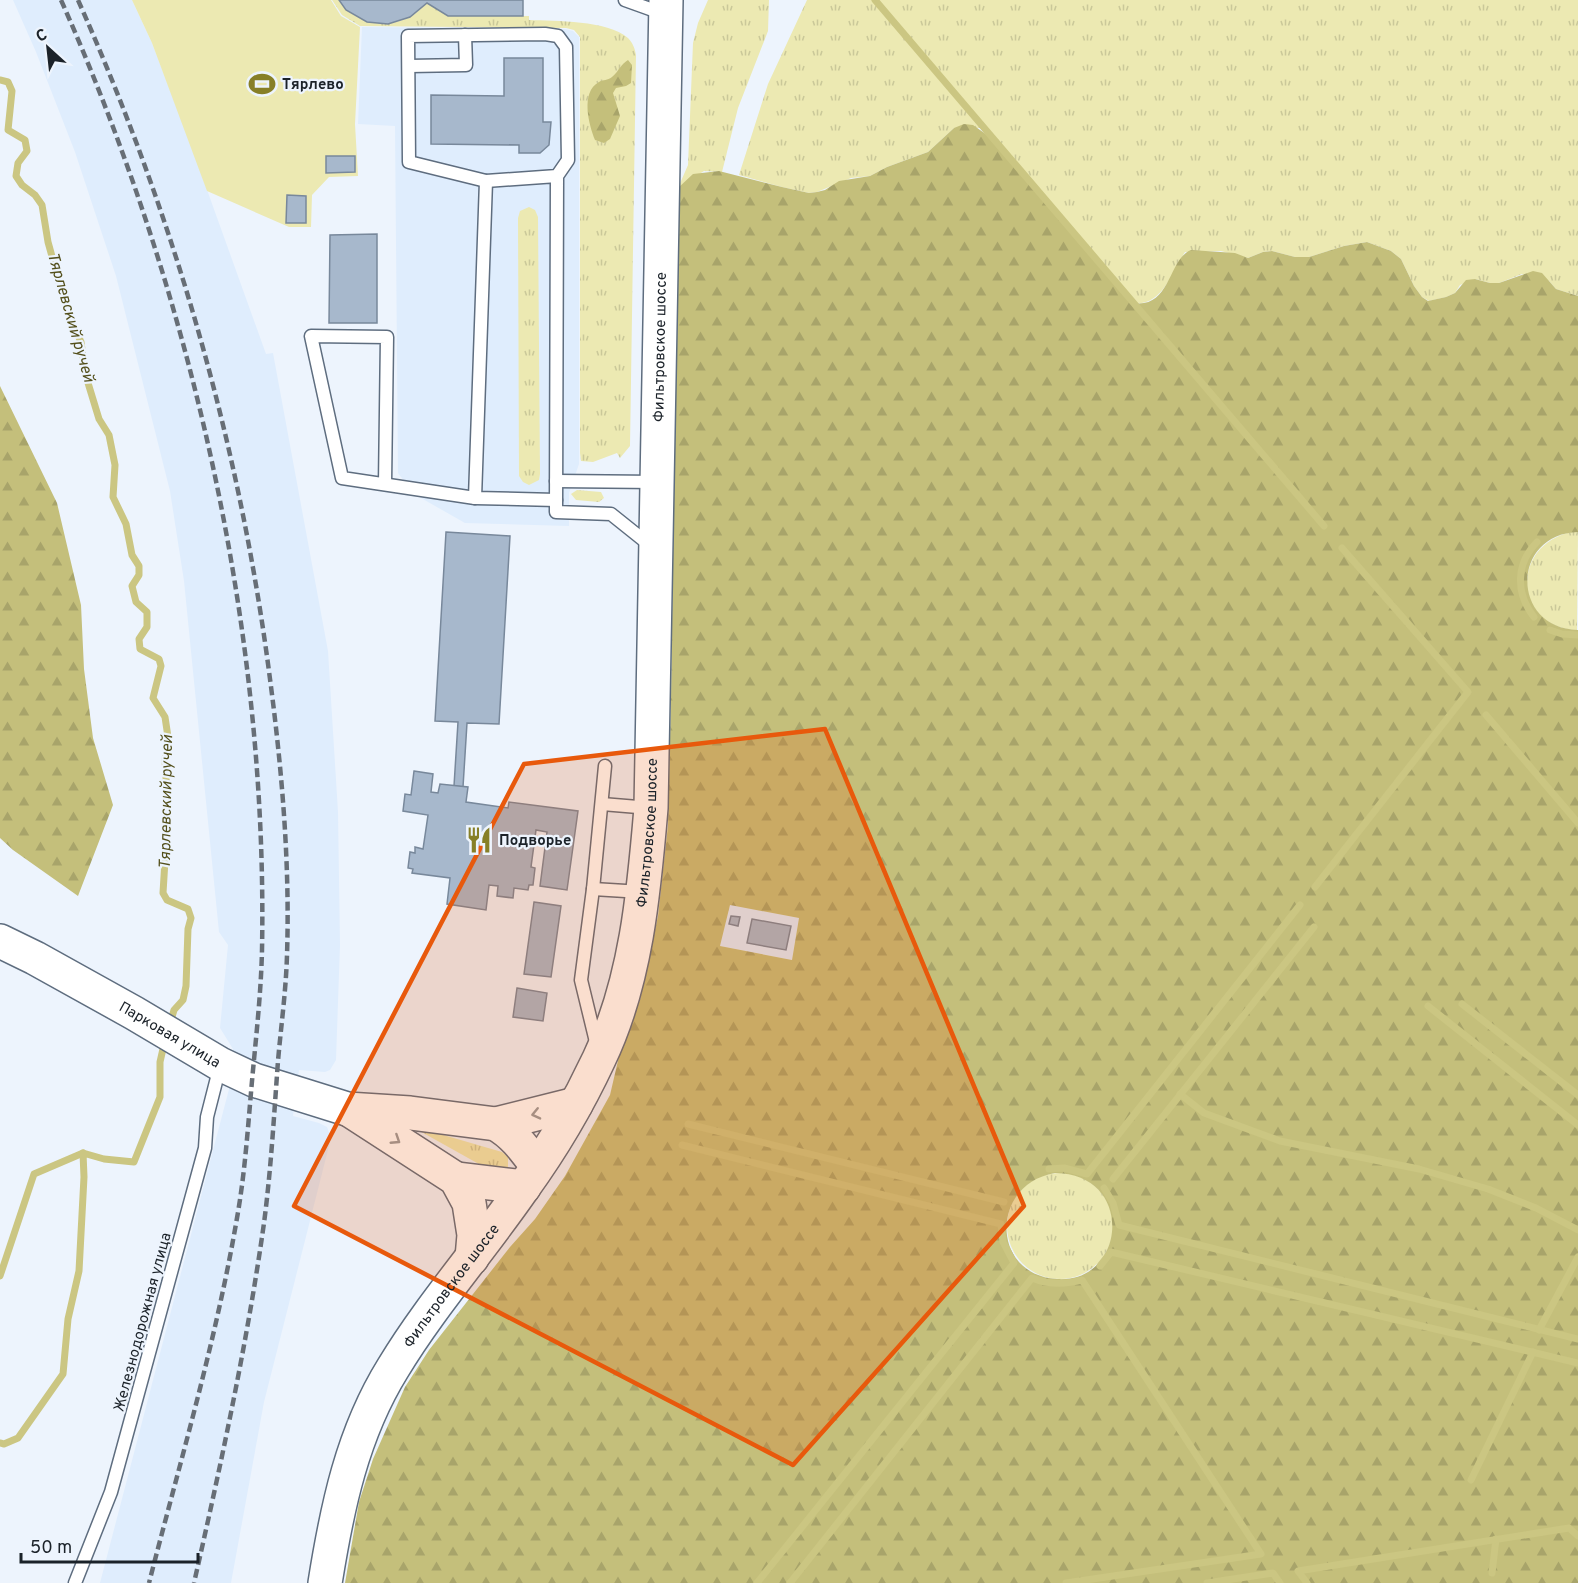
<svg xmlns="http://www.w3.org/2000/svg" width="1578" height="1583" viewBox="0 0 1578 1583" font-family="Overpass,sans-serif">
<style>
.built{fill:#dfedfd}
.grass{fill:url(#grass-tufts)}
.forest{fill:url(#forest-firs);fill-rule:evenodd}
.park{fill:#ece9b2}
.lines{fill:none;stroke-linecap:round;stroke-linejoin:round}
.stream{stroke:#cbc682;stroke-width:7}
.building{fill:#a7b8cc;stroke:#78889b;stroke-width:1.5}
.service-casing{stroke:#5e6d7f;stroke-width:15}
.secondary-casing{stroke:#5e6d7f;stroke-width:36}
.service{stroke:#fff;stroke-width:12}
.secondary{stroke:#fff;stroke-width:33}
.rail{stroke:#676e76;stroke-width:4.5;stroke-dasharray:9 4.5;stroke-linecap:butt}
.oneway{stroke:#989c9f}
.marked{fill:#e8590c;fill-opacity:0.2;stroke:#e8590c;stroke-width:4.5;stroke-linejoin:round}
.labels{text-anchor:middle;stroke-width:4.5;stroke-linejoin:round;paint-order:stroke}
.poi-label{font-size:15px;font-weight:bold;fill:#1b2229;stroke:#edf4fd;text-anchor:start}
.street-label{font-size:15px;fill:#1b2229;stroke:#edf4fd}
.water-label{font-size:16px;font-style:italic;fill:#534f1b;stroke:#edf4fd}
</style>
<defs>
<pattern id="grass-tufts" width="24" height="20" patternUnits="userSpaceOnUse" patternTransform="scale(1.5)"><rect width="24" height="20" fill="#ece9b2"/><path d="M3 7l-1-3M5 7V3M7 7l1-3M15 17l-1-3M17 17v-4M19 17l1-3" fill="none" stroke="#cac899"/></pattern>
<pattern id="forest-firs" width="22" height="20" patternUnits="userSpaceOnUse" patternTransform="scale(1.5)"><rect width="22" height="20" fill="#c4bf7b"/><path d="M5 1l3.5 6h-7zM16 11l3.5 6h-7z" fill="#a8a46a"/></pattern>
</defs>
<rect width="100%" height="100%" fill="#edf4fd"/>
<g class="built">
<path d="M 13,0 L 132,0 L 152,43 L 192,148 L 266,354 L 273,353 L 328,651 L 338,812 L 340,945 L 336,1060 L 330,1070 L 325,1072 L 299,1070 L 293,1116 L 319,1123 L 327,1127 L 331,1138 L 264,1402 L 231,1583 L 100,1583 L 234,1070 L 233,1049 L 220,1028 L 228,945 L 219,932 L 184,581 L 170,491 L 116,276 L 75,152 L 36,52 Z"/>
<path d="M 362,27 L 565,29 L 573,31 L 579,37 L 579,464 L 569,493 L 569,526 L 465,523 L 414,494 L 398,473 L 395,126 L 358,124 Z"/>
<path d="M 730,904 L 799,918 L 792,960 L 720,946 Z"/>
</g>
<g class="grass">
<path d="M 332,0 L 339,0 C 355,23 383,29 408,18 C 415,15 421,8 427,3 L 448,16 L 529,16 L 529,20 C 556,21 607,20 628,38 C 633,43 635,49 636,55 L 630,446 L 620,458 L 617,453 L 593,462 L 581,461 L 580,453 L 580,37 L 574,30 L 566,28 L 360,26 L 342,15 Z"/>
<path d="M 708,0 L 769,0 L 768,31 L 738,108 L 722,172 L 704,171 L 678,188 L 688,165 L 693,43 L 698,23 Z"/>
<path d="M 807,0 L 1578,0 L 1578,296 L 1556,289 L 1549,281 L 1522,274 L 1499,283 L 1490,283 L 1475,279 L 1460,285 L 1455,293 L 1446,297 L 1429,301 L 1422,297 L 1414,286 L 1401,259 L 1391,251 L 1367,242 L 1344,246 L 1309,257 L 1295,257 L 1272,251 L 1263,252 L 1248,258 L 1221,251 L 1185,252 C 1172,272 1162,307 1133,303 L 980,128 L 954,128 L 928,152 L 887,167 L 870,176 L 851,178 L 817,192 L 809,193 L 782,187 L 739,175 L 768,84 Z"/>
<path d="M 529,207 L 535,210 L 538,217 L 540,474 L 539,480 L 529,485 L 523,482 L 519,476 L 518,218 L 520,211 Z"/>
<path d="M 577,490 L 601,492 L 604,498 L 599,502 L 576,500 L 571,494 Z"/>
<path d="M 1571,532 L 1578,532 L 1577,630 C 1515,628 1508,547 1571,532 Z"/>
<path d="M 409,1125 L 502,1152 L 508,1157 L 508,1168 L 505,1171 L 486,1168 Z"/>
<circle cx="1060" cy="1226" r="53"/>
</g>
<g class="forest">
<path d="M 628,60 L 632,65 L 631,83 L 626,86 L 616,88 L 613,93 L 620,116 L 610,139 L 604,143 L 595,140 C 589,125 580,92 599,82 C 604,79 607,81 612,77 C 619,71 621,64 628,60 Z"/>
<path d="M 964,124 L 973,125 L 987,135 L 1133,303 C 1171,309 1168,259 1191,250 L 1235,253 L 1248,258 L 1263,252 L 1272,251 L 1295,257 L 1309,257 L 1344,246 L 1367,242 L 1391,251 L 1401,259 L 1414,286 L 1422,297 L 1428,301 L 1446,297 L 1455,293 L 1466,280 L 1475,279 L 1490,283 L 1499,283 L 1533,271 L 1542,273 L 1556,289 L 1578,296 L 1578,532 C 1511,534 1510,628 1578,630 L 1578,1583 L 345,1583 L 359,1502 L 373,1459 L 405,1387 L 429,1350 L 510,1247 L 535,1219 L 565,1176 L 610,1095 L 620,1052 L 640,1000 L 658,916 L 668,825 L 671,696 L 678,188 L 693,174 L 719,171 L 782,187 L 809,193 L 817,192 L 825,190 L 839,181 L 870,176 L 887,167 L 928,152 L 954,128 ZM 730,905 L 799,918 L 792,960 L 720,946 ZM 1055,1173 C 1136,1174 1126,1284 1057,1279 C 990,1275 990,1184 1055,1173 Z"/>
<path d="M 0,386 L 57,503 L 81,605 L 84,669 L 93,738 L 113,805 L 78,896 L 13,850 L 0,838 Z"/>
</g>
<path class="park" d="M 132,0 L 331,0 L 341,16 L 360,27 L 355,124 L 358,176 L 329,177 L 312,195 L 311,227 L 289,227 L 207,191 L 152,43 Z"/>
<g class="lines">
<g class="stream">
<path d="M 875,0 L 1324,526"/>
<path d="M 0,80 L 8,82 L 12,91 L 8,130 L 25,140 L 27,151 L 18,163 L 16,176 L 22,185 L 35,195 L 42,205 L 48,242 L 68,314 L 81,342 L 85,373 L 99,419 L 109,435 L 115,465 L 113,497 L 126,524 L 132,555 L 139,566 L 139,575 L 132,586 L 136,602 L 147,612 L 147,627 L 139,639 L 140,649 L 159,659 L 161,666 L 153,698 L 165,717 L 168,737 L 165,760 L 168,811 L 163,893 L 167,900 L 188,909 L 191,918 L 188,929 L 186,986 L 183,1000 L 174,1010 L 170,1024"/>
<path d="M 1534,617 C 1515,593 1516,563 1537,542"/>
<path d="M 1550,630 L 1562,634 L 1578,635"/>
<path d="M 1486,715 L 1578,823"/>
<path d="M 1315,887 L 1468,692 L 1342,548"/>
<path d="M 1462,1004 L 1578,1095"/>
<path d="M 1428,1006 L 1578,1125"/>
<path d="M 1180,1094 L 1204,1113 L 1280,1141 L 1419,1169 L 1488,1189 L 1536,1208 L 1578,1230"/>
<path d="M 688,1124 L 1004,1202"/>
<path d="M 682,1145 L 1001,1224 L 1003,1242 L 1014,1263 L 757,1583"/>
<path d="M 1049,1169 L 1064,1168 L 1087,1174 L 1300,905"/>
<path d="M 1113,1179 L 1314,927"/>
<path d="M 1104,1188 L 1113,1203 L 1119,1225 L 1578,1339"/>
<path d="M 1100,1266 L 1111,1252 L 1578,1363"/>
<path d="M 0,1276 L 34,1174 L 83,1153"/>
<path d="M 1539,1330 L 1578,1257"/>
<path d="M 0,1443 L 4,1444 L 18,1438 L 63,1374 L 68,1319 L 79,1271 L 84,1177 L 83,1153 L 104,1159 L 134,1162 L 160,1097 L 160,1062 L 165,1040"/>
<path d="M 1471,1480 L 1533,1352"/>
<path d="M 1492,1573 L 1496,1539"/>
<path d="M 790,1583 L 1032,1278 C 1049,1285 1064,1285 1082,1280 L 1261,1554 L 1066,1583"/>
<path d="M 1207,1583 L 1273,1573 L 1280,1583"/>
<path d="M 1307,1583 L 1298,1571 L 1569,1528 L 1578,1536"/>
</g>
</g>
<g class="building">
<path d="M 339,0 L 523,0 L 523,16 L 448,16 L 427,3 L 410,17 L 388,24 L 367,22 L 346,10 Z"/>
<path d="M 504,58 L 543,58 L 543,122 L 551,122 L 549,145 L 540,153 L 519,153 L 519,145 L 431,144 L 431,95 L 504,96 Z"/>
<path d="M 326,156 L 355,156 L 355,172 L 326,173 Z"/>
<path d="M 287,195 L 306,196 L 306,223 L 286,223 Z"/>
<path d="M 377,234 L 377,323 L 329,323 L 330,235 Z"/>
<path d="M 446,532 L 510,536 L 499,724 L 467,723 L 463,787 L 454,786 L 458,722 L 435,721 Z"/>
<path d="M 414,771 L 433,774 L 431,792 L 438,793 L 440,784 L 468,787 L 466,802 L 508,808 L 509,802 L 578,811 L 567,890 L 540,886 L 547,832 L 536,830 L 531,867 L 535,868 L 533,885 L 529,885 L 528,890 L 514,888 L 513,898 L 497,896 L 498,886 L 489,885 L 486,910 L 447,904 L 450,878 L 412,873 L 413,869 L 408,868 L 410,852 L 415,853 L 415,847 L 423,849 L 428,815 L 403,811 L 405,794 L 411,795 Z"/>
<path d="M 534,902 L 561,906 L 551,977 L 524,974 Z"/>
<path d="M 731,916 L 740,917 L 738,926 L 729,924 Z"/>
<path d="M 752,919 L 791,926 L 786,950 L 747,943 Z"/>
<path d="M 517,988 L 547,993 L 543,1021 L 513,1017 Z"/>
</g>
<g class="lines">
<g class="service-casing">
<g id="service">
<path d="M 625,0 L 664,14"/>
<path d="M 409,66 L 466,65 L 465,35"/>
<path d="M 557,176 L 568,160 L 566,47 L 558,36 L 545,34 L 408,36 L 409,162 L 486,181 L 557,176 L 556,512 L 611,514 L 651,546"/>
<path d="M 486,181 L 475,498 L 556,500"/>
<path d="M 556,481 L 657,482"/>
<path d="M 385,484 L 387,337 L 311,336 L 342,478 L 475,498"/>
<path d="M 602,804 L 650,808"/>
<path d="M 593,889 L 642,892"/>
<path d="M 597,1046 L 581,980 L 593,889 L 605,766"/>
<path d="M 75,1583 L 111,1492 L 205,1148 L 207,1117 L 220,1066"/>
</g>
</g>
<g class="secondary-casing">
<g id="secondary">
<path id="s1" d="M 0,941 L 35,958 L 134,1013 L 220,1064 L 254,1080 L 347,1109 L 410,1113 L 496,1124 C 514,1134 525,1150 537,1166"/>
<path d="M 351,1111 L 456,1179 L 469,1203 L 474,1235 L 472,1258"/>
<path d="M 496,1124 L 576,1104"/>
<path d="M 456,1179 L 524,1187"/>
<path id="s2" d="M 325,1583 C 337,1508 352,1434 393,1368 C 431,1305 481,1249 523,1188 C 552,1148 578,1104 599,1059 C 636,982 644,892 651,808 L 666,0"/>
</g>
</g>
<use href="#service" class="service"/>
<use href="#secondary" class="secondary"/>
<g class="rail">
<path d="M 61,0 C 191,293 268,629 262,950 C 261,994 256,1037 252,1081 C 248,1126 245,1173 237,1218 C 216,1341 180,1462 149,1583"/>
<path d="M 78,0 C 174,216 240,445 270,679 C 282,770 290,864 287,955 C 286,991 281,1026 278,1061 C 274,1115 271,1170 264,1223 C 247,1344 221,1464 194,1583"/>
</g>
</g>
<defs><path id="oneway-chevron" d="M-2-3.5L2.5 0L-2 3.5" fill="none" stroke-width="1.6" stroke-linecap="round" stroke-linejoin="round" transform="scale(1.5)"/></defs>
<g class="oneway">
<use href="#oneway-chevron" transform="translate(536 1114) rotate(167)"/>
<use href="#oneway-chevron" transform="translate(396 1140) rotate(33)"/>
</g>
<path class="marked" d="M 825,729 L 1024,1206 L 793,1465 L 294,1206 L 524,764 Z"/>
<defs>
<g id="stadium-bare" transform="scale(2.07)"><path d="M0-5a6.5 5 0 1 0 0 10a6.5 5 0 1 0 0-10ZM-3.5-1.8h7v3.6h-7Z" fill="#877f27" stroke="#edf4fd" stroke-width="2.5" paint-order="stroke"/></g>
<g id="restaurant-bare" transform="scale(2.07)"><path d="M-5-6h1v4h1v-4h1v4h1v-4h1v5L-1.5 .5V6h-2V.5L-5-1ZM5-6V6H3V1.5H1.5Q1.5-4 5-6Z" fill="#877f27" stroke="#edf4fd" stroke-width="2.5" paint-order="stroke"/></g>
</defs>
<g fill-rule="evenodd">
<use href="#stadium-bare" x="262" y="84"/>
<use href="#restaurant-bare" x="479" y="840"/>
</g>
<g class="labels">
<g class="poi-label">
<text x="282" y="89">Тярлево</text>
<text x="499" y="845">Подворье</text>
</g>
<g class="street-label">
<text dy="5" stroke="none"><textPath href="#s2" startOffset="1318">Фильтровское шоссе</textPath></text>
<text dy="5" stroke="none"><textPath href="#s2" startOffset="832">Фильтровское шоссе</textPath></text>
<text dy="5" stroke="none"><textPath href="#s1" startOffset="194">Парковая улица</textPath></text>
<text dy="5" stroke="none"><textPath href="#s2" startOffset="328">Фильтровское шоссе</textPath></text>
<text transform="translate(142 1322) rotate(-75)" y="5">Железнодорожная улица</text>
</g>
<g class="water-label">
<text transform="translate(72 317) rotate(74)" y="6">Тярлевский ручей</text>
<text transform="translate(165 802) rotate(-89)" y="6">Тярлевский ручей</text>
</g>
</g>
<g transform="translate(48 48) rotate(333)" stroke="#edf4fd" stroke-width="4.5" paint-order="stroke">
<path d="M0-4.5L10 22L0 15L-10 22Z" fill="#1b2229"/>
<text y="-9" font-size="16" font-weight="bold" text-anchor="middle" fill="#1b2229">С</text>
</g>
<path d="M21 1553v9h177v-9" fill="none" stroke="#1b2229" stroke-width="3"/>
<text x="30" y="1553" font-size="18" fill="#1b2229" stroke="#edf4fd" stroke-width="4.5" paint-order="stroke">50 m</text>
</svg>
